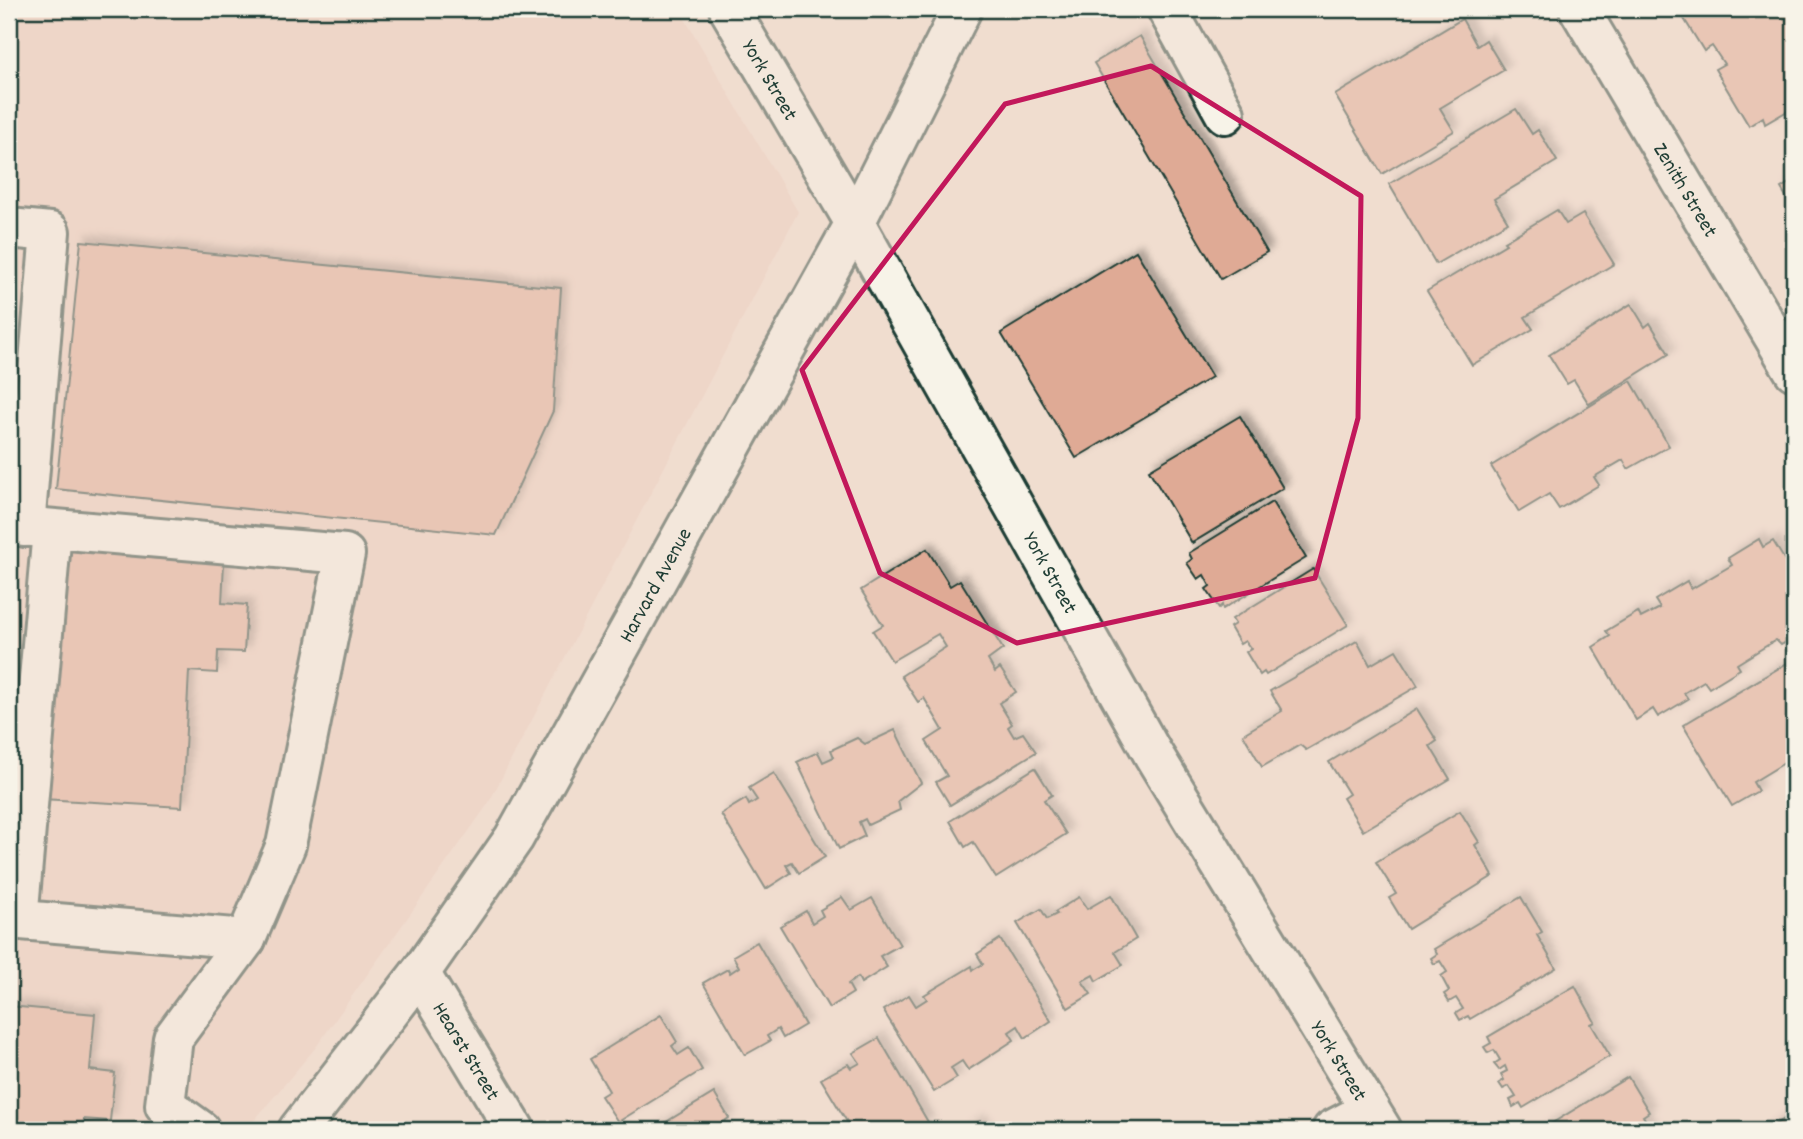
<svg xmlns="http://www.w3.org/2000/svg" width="1803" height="1139" viewBox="0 0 1803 1139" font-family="Dekko,sans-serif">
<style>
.built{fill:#ebcebe}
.building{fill:#dfaa95;stroke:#1f3d34;stroke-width:2;filter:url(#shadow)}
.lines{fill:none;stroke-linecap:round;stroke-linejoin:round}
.minor-casing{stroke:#1f3d34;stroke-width:44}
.minor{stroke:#f7f3e8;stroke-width:38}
.marked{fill:none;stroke:#c2185b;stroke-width:5;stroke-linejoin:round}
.labels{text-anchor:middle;stroke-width:7;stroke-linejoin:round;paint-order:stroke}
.street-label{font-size:21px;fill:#1f3d34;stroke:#f7f3e8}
</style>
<defs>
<filter id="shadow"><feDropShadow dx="6" dy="-6" stdDeviation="3.5" flood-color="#0004"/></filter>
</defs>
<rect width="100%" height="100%" fill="#f0ddcf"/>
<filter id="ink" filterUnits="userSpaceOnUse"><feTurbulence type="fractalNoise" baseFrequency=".0143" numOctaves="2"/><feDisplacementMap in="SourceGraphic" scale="14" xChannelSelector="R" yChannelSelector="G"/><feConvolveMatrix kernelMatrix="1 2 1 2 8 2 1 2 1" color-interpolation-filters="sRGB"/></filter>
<g filter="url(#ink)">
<path class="built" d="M 9,9 L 679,9 L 798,212 L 488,804 L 316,1047 L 246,1130 L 9,1130 Z"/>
<g class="building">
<path d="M 1678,9 L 1794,9 L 1794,99 L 1791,101 L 1794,107 L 1765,124 L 1763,117 L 1749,126 L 1715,69 L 1724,64 L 1712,46 L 1704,51 Z"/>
<path d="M 1462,19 L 1477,46 L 1486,40 L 1504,70 L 1440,108 L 1454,131 L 1382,174 L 1335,95 Z"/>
<path d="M 1140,36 L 1267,252 L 1221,279 L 1094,63 Z"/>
<path d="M 1516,109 L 1532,134 L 1538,130 L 1557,161 L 1494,199 L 1508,222 L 1436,264 L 1389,184 Z"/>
<path d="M 1794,180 L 1794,210 L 1781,188 Z"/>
<path d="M 1557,210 L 1566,224 L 1583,214 L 1614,264 L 1525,317 L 1533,329 L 1472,365 L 1427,291 L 1506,244 L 1504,242 Z"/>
<path d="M 81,241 L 561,288 L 553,411 L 496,535 L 56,489 Z"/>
<path d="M 1136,251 L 1212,377 L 1076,458 L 1001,333 Z"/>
<path d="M 1631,304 L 1645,327 L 1650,323 L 1669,354 L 1589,404 L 1574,380 L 1567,384 L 1549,355 Z"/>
<path d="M 1631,381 L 1669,446 L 1628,469 L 1623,460 L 1594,477 L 1599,485 L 1559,509 L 1549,494 L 1519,512 L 1491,466 Z"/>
<path d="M 1240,416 L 1283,488 L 1192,543 L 1149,470 Z"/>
<path d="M 1272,502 L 1306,558 L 1223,609 L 1222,605 L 1219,608 L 1206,589 L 1210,586 L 1204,575 L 1198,579 L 1187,563 L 1192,559 L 1189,553 Z"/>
<path d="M 55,533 L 153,539 L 152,558 L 224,562 L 222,603 L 247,605 L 244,652 L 218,651 L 217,673 L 189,671 L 182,807 L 42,799 Z"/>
<path d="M 1759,539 L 1763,547 L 1773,541 L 1794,575 L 1794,638 L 1781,645 L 1776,640 L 1737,664 L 1740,669 L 1709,688 L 1704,681 L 1684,693 L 1688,699 L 1658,717 L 1653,709 L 1636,720 L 1593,647 L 1610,636 L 1606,631 L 1638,612 L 1641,618 L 1660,608 L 1655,600 L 1687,581 L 1691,589 L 1732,565 L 1728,558 Z"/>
<path d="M 927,549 L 950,586 L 960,580 L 1003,649 L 988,660 L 995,672 L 1000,668 L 1016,692 L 999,703 L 1012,724 L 1008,727 L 1014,737 L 1023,733 L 1036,752 L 950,805 L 936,782 L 947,776 L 926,741 L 943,730 L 924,698 L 918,702 L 901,676 L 946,647 L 938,634 L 892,661 L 873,631 L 883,625 L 861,590 Z"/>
<path d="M 1313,569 L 1348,625 L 1266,675 L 1264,672 L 1260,675 L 1246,652 L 1251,649 L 1245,641 L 1240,644 L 1230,627 L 1235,624 L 1232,619 Z"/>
<path d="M 1357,641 L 1370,665 L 1396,650 L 1418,686 L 1306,750 L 1300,745 L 1262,767 L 1243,734 L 1282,711 L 1270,691 Z"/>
<path d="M 1794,659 L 1794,757 L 1753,782 L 1758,791 L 1732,806 L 1683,725 Z"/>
<path d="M 1417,709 L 1437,741 L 1430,746 L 1450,779 L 1363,831 L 1343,798 L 1349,794 L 1329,762 Z"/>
<path d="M 895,730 L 921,783 L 898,801 L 900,810 L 868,825 L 865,819 L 859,822 L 865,836 L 839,849 L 797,762 L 818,752 L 823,762 L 834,757 L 831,750 L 857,738 L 865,744 Z"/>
<path d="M 1035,768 L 1052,795 L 1044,800 L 1066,834 L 996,878 L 973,842 L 965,847 L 950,821 Z"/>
<path d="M 774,773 L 825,857 L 799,873 L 792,862 L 786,865 L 791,873 L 766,889 L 721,814 L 746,799 L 749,805 L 757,800 L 749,788 Z"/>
<path d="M 1460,811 L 1479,842 L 1475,845 L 1493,876 L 1408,929 L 1389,898 L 1396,894 L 1376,862 Z"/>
<path d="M 1111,895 L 1136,939 L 1115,952 L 1123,965 L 1096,981 L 1093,975 L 1082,981 L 1091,994 L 1068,1008 L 1017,923 L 1041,909 L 1047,919 L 1057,914 L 1055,912 L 1079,897 L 1087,909 Z"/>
<path d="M 842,897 L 851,910 L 872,898 L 900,945 L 880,956 L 887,967 L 861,983 L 858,977 L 848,984 L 853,993 L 829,1008 L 780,926 L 806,911 L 812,923 L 823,916 L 820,910 Z"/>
<path d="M 1521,897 L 1542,932 L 1537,935 L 1556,968 L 1470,1019 L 1468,1016 L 1460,1020 L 1456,1013 L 1463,1009 L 1456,998 L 1449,1002 L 1444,994 L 1449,991 L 1441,976 L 1447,972 L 1440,961 L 1434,964 L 1431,958 L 1437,954 L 1434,949 Z"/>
<path d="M 1000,939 L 1051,1021 L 1025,1038 L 1018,1026 L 1009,1032 L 1014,1040 L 968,1070 L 962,1061 L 951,1068 L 957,1078 L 934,1092 L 883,1010 L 909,995 L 916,1006 L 927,999 L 924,995 L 972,966 L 973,970 L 983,964 L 977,954 Z"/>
<path d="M 757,942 L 805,1025 L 783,1038 L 778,1029 L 767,1036 L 770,1041 L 745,1055 L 703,983 L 728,969 L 730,973 L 739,967 L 733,956 Z"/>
<path d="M 1575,986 L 1595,1022 L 1591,1024 L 1610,1056 L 1523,1108 L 1520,1103 L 1513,1107 L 1510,1100 L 1516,1097 L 1509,1086 L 1503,1089 L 1499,1083 L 1504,1080 L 1501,1074 L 1507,1071 L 1505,1066 L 1499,1070 L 1494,1064 L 1500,1060 L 1494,1050 L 1488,1053 L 1484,1047 L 1491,1043 L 1488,1037 Z"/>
<path d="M 9,1006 L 95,1014 L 90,1070 L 115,1073 L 110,1121 L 84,1119 L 83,1130 L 9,1130 Z"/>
<path d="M 661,1015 L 677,1042 L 672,1046 L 678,1055 L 689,1048 L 702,1070 L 618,1122 L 601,1096 L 609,1091 L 590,1059 Z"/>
<path d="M 879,1038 L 928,1122 L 915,1130 L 902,1130 L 899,1125 L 891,1130 L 852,1130 L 821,1079 L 848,1064 L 851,1068 L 860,1063 L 853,1053 Z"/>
<path d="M 1628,1077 L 1649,1112 L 1643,1116 L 1652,1130 L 1541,1130 Z"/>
<path d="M 714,1093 L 729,1118 L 720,1124 L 723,1130 L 653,1130 Z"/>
<path d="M 1789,1116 L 1794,1124 L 1794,1130 L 1766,1130 Z"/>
<path d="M 980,1121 L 986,1130 L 965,1130 Z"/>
</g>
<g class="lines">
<g class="minor-casing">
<g id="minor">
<path id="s1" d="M 729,9 L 855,223 L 1153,754 L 1382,1130"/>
<path d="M 1167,9 L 1225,114"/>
<path id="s2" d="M 1579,9 L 1794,371"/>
<path d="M 9,228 L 50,232 L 25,527"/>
<path d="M 9,525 L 345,554 L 286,845 L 246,939 L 173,1038 L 165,1105 L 200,1130"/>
<path d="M 9,919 L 246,939"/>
<path d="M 18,920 L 52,530"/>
<path id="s3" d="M 420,973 L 515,1130"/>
<path id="s4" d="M 298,1130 L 420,973 L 514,838 L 855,223 L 962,9"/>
<path d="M 1332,1130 L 1370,1110"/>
</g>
</g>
<use href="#minor" class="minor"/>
</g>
</g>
<path d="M0 0H1803V1139H0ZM 1151,66 L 1361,196 L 1358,418 L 1315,578 L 1017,643 L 880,573 L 802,370 L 1005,104 Z" fill="#f0ddcf" fill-opacity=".55" fill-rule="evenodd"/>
<path class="marked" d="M 1151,66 L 1361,196 L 1358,418 L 1315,578 L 1017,643 L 880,573 L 802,370 L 1005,104 Z"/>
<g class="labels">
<g class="street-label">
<text dy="7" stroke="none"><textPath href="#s1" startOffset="82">York Street</textPath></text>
<text dy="7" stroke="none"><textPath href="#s2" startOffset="210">Zenith Street</textPath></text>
<text dy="7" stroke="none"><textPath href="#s1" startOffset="649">York Street</textPath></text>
<text dy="7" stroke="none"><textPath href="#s4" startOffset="653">Harvard Avenue</textPath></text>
<text dy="7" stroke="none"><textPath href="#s3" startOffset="91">Hearst Street</textPath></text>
<text dy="7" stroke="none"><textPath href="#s1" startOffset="1216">York Street</textPath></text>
</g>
</g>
<rect width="1803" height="1139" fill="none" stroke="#f7f3e8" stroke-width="35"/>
<rect x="18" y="18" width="1768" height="1104" fill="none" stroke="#1f3d34" stroke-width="2.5" filter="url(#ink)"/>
</svg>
